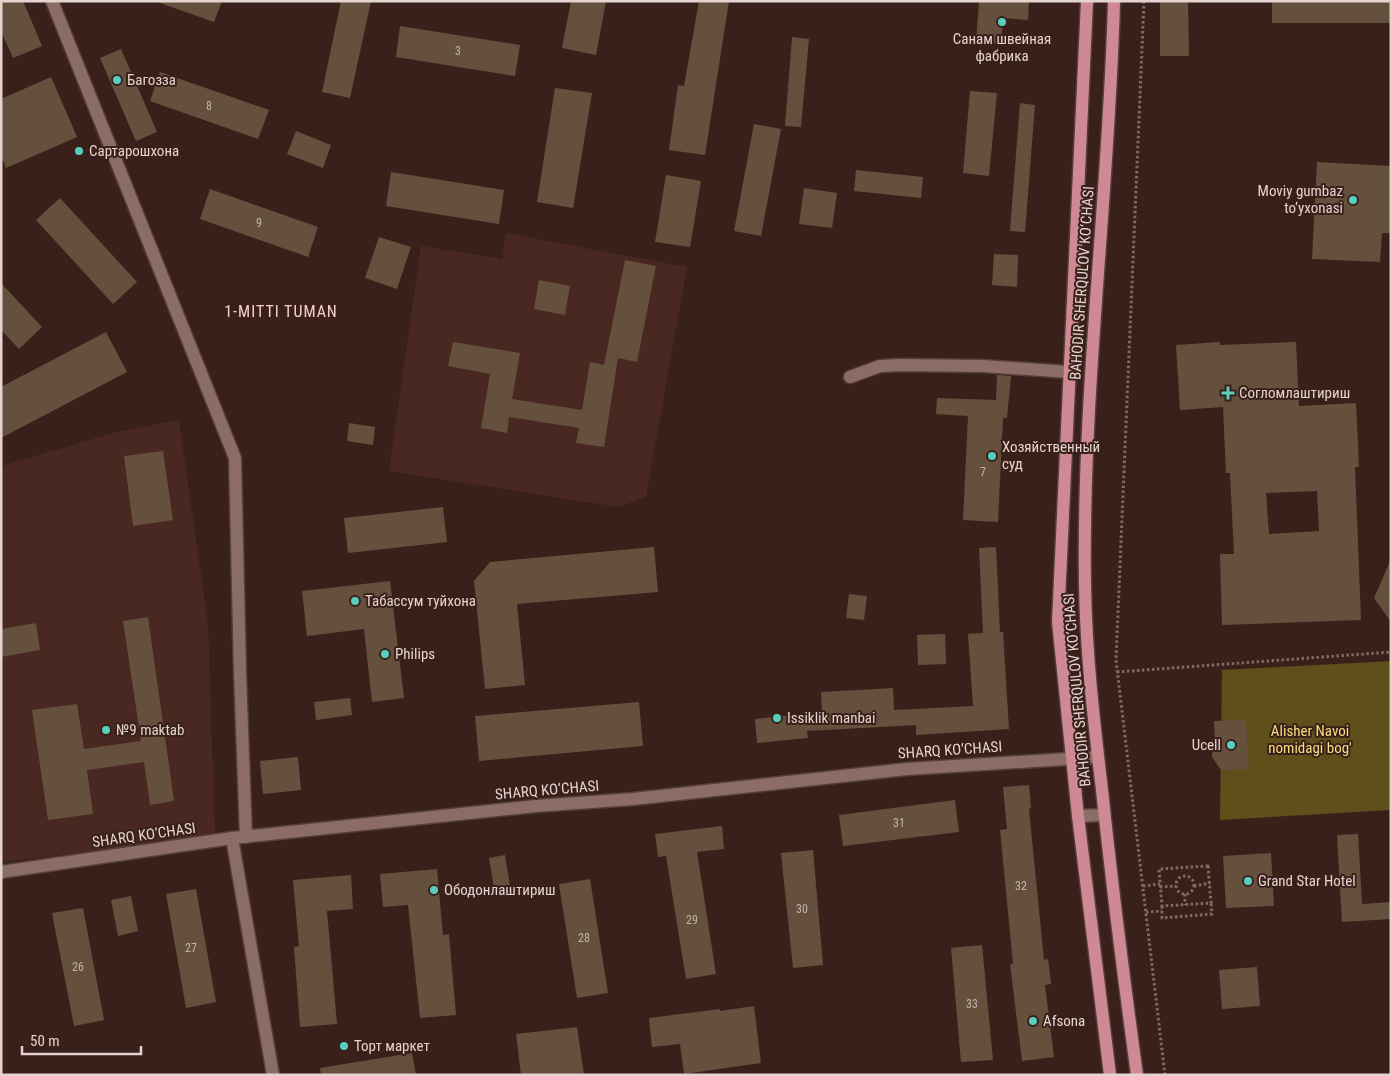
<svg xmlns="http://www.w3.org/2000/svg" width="1392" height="1076" viewBox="0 0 1392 1076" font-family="'Roboto Condensed',sans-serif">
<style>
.built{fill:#482821}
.green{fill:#5e4f1b}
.building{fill:#65503d;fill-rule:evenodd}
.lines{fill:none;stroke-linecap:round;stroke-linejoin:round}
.minor-casing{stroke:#533e39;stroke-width:15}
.major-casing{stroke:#533e39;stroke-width:15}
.path{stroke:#806a64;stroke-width:3;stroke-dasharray:2.5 2.5;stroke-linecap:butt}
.minor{stroke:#8c6d65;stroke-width:12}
.major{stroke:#cf8994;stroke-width:12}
.poi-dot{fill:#59cebf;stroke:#3a201a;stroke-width:2}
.labels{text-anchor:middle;stroke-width:4;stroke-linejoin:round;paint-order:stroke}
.number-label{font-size:12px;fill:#c4b2aa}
.poi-label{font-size:15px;fill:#e4d3ce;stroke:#3a201a;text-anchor:start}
.street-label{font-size:15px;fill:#e4d3ce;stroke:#3a201a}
.park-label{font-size:15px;fill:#f9dd80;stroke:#3a201a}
.neighbourhood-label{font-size:16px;letter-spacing:1px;fill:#f5d1c9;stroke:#3a201a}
</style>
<rect width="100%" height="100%" fill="#3a201a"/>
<g class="built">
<path d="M 506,233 L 687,267 L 646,497 L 618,507 L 389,471 L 421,246 L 502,259 Z"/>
<path d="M 179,420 L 208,623 L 215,838 L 1,862 L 1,466 L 120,431 Z"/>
</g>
<path class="green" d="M 1391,661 L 1391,810 L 1220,820 L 1222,670 Z"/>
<g class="building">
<path d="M 1,1 L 23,1 L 42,46 L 13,58 L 1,31 Z"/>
<path d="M 160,1 L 222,1 L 214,22 L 160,3 Z"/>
<path d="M 341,1 L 371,1 L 350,98 L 322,92 Z"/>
<path d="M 571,1 L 606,1 L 596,55 L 562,48 Z"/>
<path d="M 699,1 L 729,1 L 705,155 L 669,150 L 678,85 L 684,86 Z"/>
<path d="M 979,1 L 1029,1 L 1028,20 L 1003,18 L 1001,44 L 976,42 Z"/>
<path d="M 1160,1 L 1188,1 L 1189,56 L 1160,56 Z"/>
<rect x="1272" y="1" width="119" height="22"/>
<path d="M 400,26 L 520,45 L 515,76 L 396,57 Z"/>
<path d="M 792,37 L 809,39 L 801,127 L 785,126 Z"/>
<path d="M 121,49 L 157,132 L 136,141 L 100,58 Z"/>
<path d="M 160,72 L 269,110 L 258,139 L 150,101 Z"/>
<path d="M 51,77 L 77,137 L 6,168 L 1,156 L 1,99 Z"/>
<path d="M 555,88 L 592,93 L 573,208 L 537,202 Z"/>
<path d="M 970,91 L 997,93 L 989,176 L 963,173 Z"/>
<path d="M 1020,103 L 1035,105 L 1025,232 L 1010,231 Z"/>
<path d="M 754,124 L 781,129 L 761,236 L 734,231 Z"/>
<path d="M 296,131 L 331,145 L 323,168 L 287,154 Z"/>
<path d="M 1317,162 L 1391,166 L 1391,233 L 1382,233 L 1380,262 L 1312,259 Z"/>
<path d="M 856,170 L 923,177 L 921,198 L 854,191 Z"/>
<path d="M 391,172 L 504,190 L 499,224 L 386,206 Z"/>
<path d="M 666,175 L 701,181 L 690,247 L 655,242 Z"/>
<path d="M 804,188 L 837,193 L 832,228 L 799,224 Z"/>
<path d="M 210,189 L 318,227 L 308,257 L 200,219 Z"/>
<path d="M 60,198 L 137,282 L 113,304 L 36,220 Z"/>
<path d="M 379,237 L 411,247 L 397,289 L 365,278 Z"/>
<path d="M 994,254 L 1018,255 L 1017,287 L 992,285 Z"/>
<path d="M 625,260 L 656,266 L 637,362 L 618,358 L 604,447 L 576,443 L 579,428 L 509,417 L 507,433 L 481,428 L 490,374 L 448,366 L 453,342 L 520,353 L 512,399 L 582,410 L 590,362 L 604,365 Z"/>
<path d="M 539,280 L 570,286 L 565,315 L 534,309 Z"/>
<path d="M 1,283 L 42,327 L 19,349 L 1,330 Z"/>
<path d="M 106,332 L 127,372 L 1,438 L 1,387 Z"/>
<path d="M 1220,342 L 1220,345 L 1296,342 L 1299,406 L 1356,403 L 1359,467 L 1355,467 L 1361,620 L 1222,625 L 1220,554 L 1234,554 L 1230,473 L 1226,473 L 1223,407 L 1180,410 L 1176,345 ZM 1317,491 L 1319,531 L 1269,534 L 1266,493 Z"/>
<path d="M 997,375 L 1011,376 L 1007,418 L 1003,418 L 998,522 L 963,520 L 968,416 L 936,414 L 937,398 L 996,400 Z"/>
<path d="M 349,423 L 375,427 L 373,445 L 347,441 Z"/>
<path d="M 163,451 L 173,520 L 133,526 L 124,456 Z"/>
<path d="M 443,507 L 447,542 L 348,553 L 344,518 Z"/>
<path d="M 654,547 L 658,592 L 517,604 L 525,685 L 485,689 L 474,581 L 490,562 Z"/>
<path d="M 996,547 L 1000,632 L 1003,632 L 1009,729 L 916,735 L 916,725 L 807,731 L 808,738 L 757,743 L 755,719 L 822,712 L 821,692 L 893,688 L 894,710 L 973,706 L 968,634 L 983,633 L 979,548 Z"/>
<path d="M 1391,559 L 1391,622 L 1374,598 Z"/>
<path d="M 390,581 L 404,698 L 372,702 L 364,629 L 307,636 L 302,591 Z"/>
<path d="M 849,594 L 867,596 L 864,620 L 846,618 Z"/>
<path d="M 148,617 L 174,801 L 150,805 L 144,762 L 87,770 L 93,814 L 48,820 L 32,710 L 77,704 L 84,749 L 141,741 L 123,621 Z"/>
<path d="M 36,623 L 40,650 L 1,657 L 1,629 Z"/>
<path d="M 945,634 L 946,664 L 918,665 L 917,635 Z"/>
<path d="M 350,698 L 352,715 L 316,720 L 314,702 Z"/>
<path d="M 639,702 L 643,746 L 479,761 L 475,716 Z"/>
<path d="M 1246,720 L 1249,769 L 1221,770 L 1212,757 L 1212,740 L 1215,740 L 1214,721 Z"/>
<path d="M 298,757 L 301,790 L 263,794 L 260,761 Z"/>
<path d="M 1029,785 L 1031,808 L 1029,809 L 1044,960 L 1048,959 L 1051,984 L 1045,985 L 1054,1057 L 1022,1061 L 1010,964 L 1013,964 L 1000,830 L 1007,829 L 1003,787 Z"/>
<path d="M 955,800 L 959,832 L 843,846 L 839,815 Z"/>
<path d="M 722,826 L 724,849 L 697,852 L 716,974 L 686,979 L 666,856 L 658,857 L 655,834 Z"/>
<path d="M 1358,834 L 1362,904 L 1391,902 L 1391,919 L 1342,922 L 1337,835 Z"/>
<path d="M 813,850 L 823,965 L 793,968 L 781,853 Z"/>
<path d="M 1271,853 L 1274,906 L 1226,908 L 1223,856 Z"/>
<path d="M 505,855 L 510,886 L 494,888 L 489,858 Z"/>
<path d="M 437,869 L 443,935 L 449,934 L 456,1015 L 420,1018 L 408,905 L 383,907 L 380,874 Z"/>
<path d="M 351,875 L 353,909 L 327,911 L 337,1024 L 300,1027 L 294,947 L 299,946 L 293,880 Z"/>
<path d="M 590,879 L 608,993 L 577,998 L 559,884 Z"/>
<path d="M 196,889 L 216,1002 L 186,1008 L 166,894 Z"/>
<path d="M 131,896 L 138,931 L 118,936 L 111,900 Z"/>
<path d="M 83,908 L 104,1020 L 74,1026 L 52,913 Z"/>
<path d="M 982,945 L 993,1060 L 961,1062 L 951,948 Z"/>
<path d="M 1257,967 L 1260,1006 L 1222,1009 L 1219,970 Z"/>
<path d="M 754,1006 L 761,1063 L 684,1074 L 680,1044 L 652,1047 L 649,1018 L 720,1009 L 720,1011 Z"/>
<path d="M 577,1027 L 584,1075 L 521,1075 L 516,1034 Z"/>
<path d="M 412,1053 L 416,1075 L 321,1075 L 320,1068 Z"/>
</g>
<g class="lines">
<g class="minor-casing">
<g id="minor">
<path d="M 52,1 L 235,458 L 240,673 L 246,837"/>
<path d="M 850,377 L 880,366 L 899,365 L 983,366 L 1069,372"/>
<path d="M 1078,816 L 1104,815"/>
<path d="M 232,838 L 273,1075"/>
<path d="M 1,872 L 232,838 L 536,806 L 633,799 L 907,769 L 1098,757"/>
</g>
</g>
<g class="major-casing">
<g id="major">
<path d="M 1087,1 L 1058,622 L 1078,816 L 1110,1075"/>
<path d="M 1114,1 C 1109,196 1082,391 1085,585 C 1086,654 1094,722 1102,790 C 1112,885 1124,980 1137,1075"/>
</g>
</g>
<g class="path">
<path d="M 1144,1 L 1116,660 L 1165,1075"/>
<path d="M 1117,672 L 1391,652"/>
<path d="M 1208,866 L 1211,903 L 1162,906 L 1159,869 Z"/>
<circle cx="1185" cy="885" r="9"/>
<path d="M 1143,886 L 1160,884"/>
<path d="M 1194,886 L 1210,883"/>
<path d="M 1160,887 L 1176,886"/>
<path d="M 1185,894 L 1185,905"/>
<path d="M 1162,906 L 1162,918 L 1212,914 L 1211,903"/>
<path d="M 1146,912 L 1162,911"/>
</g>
<use href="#minor" class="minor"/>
<use href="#major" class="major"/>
</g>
<g class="poi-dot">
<circle cx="1002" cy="22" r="5"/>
<circle cx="117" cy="80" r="5"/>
<circle cx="79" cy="151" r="5"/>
<circle cx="1353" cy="200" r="5"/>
<path d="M1225.5 385.5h5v5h5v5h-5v5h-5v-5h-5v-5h5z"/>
<circle cx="992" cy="456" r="5"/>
<circle cx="355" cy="601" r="5"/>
<circle cx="385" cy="654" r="5"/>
<circle cx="777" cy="718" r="5"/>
<circle cx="106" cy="730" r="5"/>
<circle cx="1231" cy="745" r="5"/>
<circle cx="1248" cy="881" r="5"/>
<circle cx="434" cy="890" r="5"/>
<circle cx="1033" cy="1021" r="5"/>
<circle cx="344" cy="1046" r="5"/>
</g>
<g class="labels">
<g class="number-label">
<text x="458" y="55">3</text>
<text x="209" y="110">8</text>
<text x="259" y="227">9</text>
<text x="983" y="476">7</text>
<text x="899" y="827">31</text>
<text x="1021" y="890">32</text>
<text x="802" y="913">30</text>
<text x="692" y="924">29</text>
<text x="584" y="942">28</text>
<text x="191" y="952">27</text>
<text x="78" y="971">26</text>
<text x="972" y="1008">33</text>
</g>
<g class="poi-label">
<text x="1002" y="44" text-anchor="middle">Санам швейная<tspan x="1002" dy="17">фабрика</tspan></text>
<text x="127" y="85">Багозза</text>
<text x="89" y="156">Сартарошхона</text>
<text x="1343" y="196" text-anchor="end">Moviy gumbaz<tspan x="1343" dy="17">to‘yxonasi</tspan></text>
<text x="1239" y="398">Согломлаштириш</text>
<text x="1002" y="452">Хозяйственный<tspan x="1002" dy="17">суд</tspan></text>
<text x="365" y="606">Табассум туйхона</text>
<text x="395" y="659">Philips</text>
<text x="787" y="723">Issiklik manbai</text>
<text x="116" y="735">№9 maktab</text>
<text x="1221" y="750" text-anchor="end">Ucell</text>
<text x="1258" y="886">Grand Star Hotel</text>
<text x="444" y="895">Ободонлаштириш</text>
<text x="1043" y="1026">Afsona</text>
<text x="354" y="1051">Торт маркет</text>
</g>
<g class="street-label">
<text transform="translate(1082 283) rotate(-86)" y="5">BAHODIR SHERQULOV KO‘CHASI</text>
<text transform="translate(1077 690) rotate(-95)" y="5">BAHODIR SHERQULOV KO‘CHASI</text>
<text transform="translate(950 750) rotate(-4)" y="5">SHARQ KO‘CHASI</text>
<text transform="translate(547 790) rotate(-5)" y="5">SHARQ KO‘CHASI</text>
<text transform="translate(144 835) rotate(-8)" y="5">SHARQ KO‘CHASI</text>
</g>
<g class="park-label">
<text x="1310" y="736">Alisher Navoi<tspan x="1310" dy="17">nomidagi bog'</tspan></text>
</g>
<g class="neighbourhood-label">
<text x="281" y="317">1-MITTI TUMAN</text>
</g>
</g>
<rect width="1392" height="1076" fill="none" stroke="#e4d3ce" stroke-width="5"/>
<path d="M22 1046v8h119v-8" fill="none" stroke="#e4d3ce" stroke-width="2.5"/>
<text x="30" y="1046" font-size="15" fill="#e4d3ce" stroke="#3a201a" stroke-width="4" paint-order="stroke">50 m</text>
</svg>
